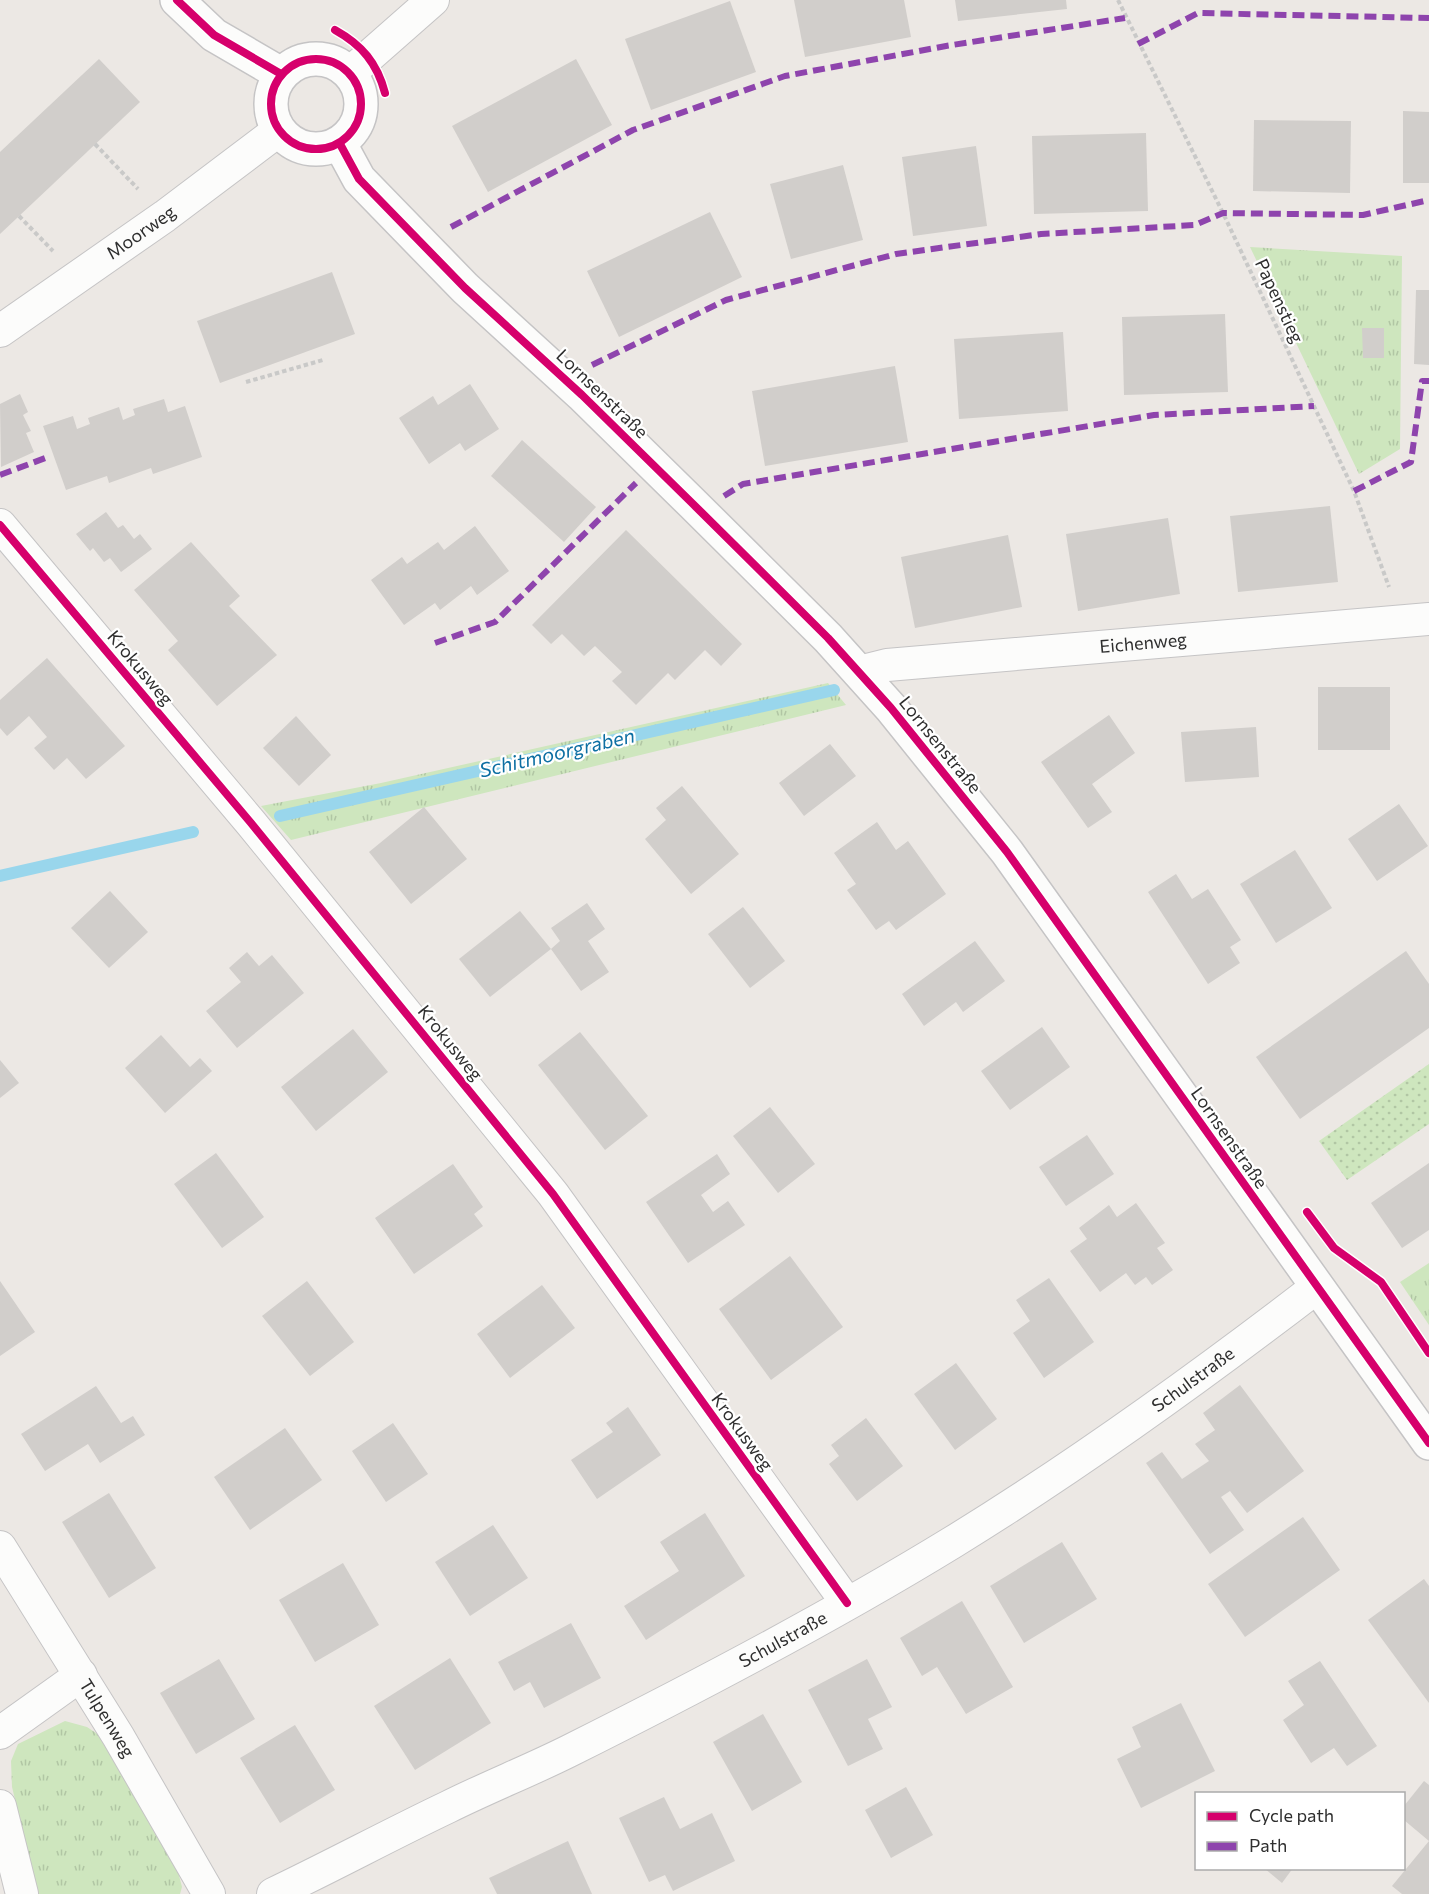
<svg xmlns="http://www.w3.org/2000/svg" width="1429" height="1894" viewBox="0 0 1429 1894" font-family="Commissioner,sans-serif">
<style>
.grass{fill:url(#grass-tufts)}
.garden{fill:url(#garden-dots)}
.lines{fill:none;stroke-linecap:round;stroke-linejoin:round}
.stream{stroke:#99d6ec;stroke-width:12}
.building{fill:#d1cecb}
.street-casing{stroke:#c5c4c5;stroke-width:34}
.secondary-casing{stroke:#c5c4c5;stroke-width:36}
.path{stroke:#c9c9c8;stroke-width:4;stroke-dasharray:4.5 3;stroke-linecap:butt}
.street{stroke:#fcfcfb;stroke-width:32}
.secondary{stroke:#fcfcfb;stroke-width:33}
.quiet{stroke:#8e44ad;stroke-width:6;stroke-dasharray:12 6;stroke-linecap:butt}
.cycleway-casing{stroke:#fff;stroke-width:11}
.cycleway{stroke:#d6006c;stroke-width:8}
.labels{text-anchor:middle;stroke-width:4.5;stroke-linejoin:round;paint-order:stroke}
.street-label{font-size:18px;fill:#2e2e2e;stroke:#fff}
.water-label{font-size:20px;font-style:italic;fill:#0d6fa3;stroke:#fff}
</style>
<defs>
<pattern id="grass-tufts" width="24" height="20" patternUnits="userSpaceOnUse" patternTransform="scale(1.5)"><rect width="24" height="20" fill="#cee6be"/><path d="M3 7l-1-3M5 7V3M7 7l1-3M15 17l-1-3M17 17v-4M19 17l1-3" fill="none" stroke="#b1c6a4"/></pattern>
<pattern id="garden-dots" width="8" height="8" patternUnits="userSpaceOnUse" patternTransform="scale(1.5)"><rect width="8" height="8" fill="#cee6be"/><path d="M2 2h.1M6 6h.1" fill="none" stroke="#b1c6a4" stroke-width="1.8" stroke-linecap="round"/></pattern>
</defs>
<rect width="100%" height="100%" fill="#ece8e4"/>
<g class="grass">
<path d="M 1250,247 L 1402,256 L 1400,449 L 1359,474 Z"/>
<path d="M 828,683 L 846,705 L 291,840 L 261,806 L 381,783 Z"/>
<path d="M 1429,1263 L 1429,1325 L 1400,1282 Z"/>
<path d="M 65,1721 L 87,1727 L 105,1739 L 176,1864 L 182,1887 L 180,1894 L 38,1894 L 12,1787 L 11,1761 L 18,1744 Z"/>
</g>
<path class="garden" d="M 1429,1064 L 1429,1124 L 1347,1180 L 1319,1141 Z"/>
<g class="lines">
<g class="stream">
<path d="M 280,816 L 834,690"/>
<path d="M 0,876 L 193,832"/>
</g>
</g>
<g class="building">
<path d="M 794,0 L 904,0 L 911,37 L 805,57 Z"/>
<path d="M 955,0 L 1066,0 L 1067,9 L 958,21 Z"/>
<path d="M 730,1 L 756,72 L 651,110 L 625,39 Z"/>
<path d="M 99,59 L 140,102 L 0,234 L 0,152 Z"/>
<path d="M 576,59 L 612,125 L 488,192 L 452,126 Z"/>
<path d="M 1403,111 L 1429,112 L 1429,183 L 1403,183 Z"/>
<path d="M 1254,120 L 1351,121 L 1350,193 L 1253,191 Z"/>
<path d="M 1146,133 L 1148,211 L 1034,214 L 1032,136 Z"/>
<path d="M 976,146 L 987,226 L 913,236 L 902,157 Z"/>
<path d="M 843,165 L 863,240 L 791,259 L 770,184 Z"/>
<path d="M 710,212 L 742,277 L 619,337 L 587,271 Z"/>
<path d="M 332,272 L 355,334 L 220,383 L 197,321 Z"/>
<path d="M 1416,290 L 1429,290 L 1429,365 L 1414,364 Z"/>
<path d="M 1225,314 L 1228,392 L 1124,395 L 1122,317 Z"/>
<path d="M 1362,328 L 1384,328 L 1384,358 L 1363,358 Z"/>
<path d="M 1063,332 L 1068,411 L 959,419 L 954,339 Z"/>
<path d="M 895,366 L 908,442 L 765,466 L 752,391 Z"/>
<path d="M 470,384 L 499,429 L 465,451 L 460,443 L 429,464 L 399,418 L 433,396 L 438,405 Z"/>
<path d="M 20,394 L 28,412 L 23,415 L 31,431 L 26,433 L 34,452 L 1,467 L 0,404 Z"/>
<path d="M 164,399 L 168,412 L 185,406 L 202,457 L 153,474 L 151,468 L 109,483 L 107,476 L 66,490 L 43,426 L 73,416 L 77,429 L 90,424 L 88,418 L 119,407 L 123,420 L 135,415 L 133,409 Z"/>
<path d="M 522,440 L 596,507 L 564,542 L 491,476 Z"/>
<path d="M 1330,506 L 1338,582 L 1238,592 L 1230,516 Z"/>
<path d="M 106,512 L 118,528 L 123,525 L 134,539 L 140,534 L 152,549 L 121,572 L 110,558 L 104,562 L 93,548 L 90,551 L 76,534 Z"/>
<path d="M 1168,518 L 1180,594 L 1078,611 L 1066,534 Z"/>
<path d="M 475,526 L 509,571 L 477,595 L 471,586 L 440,610 L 435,603 L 404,625 L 371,580 L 402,557 L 407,564 L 438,542 L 444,550 Z"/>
<path d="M 626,530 L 742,644 L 721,666 L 705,650 L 675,680 L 668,673 L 636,705 L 612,681 L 622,672 L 595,646 L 584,656 L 562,634 L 551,644 L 532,625 Z"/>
<path d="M 1008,535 L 1022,607 L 915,628 L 901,557 Z"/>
<path d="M 191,542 L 240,596 L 229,606 L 277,655 L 217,706 L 168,650 L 178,641 L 134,590 Z"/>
<path d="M 47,658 L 125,746 L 86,779 L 67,758 L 54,770 L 34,748 L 47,737 L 29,716 L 7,736 L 0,728 L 0,700 Z"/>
<rect x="1318" y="687" width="72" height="63"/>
<path d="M 1109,715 L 1135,753 L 1092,784 L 1112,812 L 1088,828 L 1041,762 Z"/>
<path d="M 296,716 L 331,755 L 299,786 L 263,748 Z"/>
<path d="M 1256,727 L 1259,777 L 1185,782 L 1181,732 Z"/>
<path d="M 830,744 L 856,776 L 804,816 L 779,783 Z"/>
<path d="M 682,786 L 739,854 L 691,894 L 645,839 L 666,820 L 656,808 Z"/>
<path d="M 1399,804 L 1428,846 L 1377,881 L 1348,839 Z"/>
<path d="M 424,807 L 467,859 L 411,904 L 369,852 Z"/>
<path d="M 877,822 L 896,850 L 908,841 L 946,894 L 896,930 L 889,921 L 876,930 L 847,890 L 856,884 L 834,853 Z"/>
<path d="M 1295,850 L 1332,908 L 1276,943 L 1240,884 Z"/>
<path d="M 1176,874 L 1192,899 L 1208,889 L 1241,940 L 1230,947 L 1240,963 L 1208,984 L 1148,892 Z"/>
<path d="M 110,891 L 148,932 L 109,968 L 71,928 Z"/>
<path d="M 587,903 L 605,929 L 588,941 L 609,972 L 581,991 L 551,949 L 560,941 L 551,928 Z"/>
<path d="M 743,907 L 785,961 L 750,988 L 708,934 Z"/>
<path d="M 520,911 L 551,949 L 490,997 L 459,959 Z"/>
<path d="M 975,941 L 1005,981 L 963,1012 L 956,1002 L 924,1026 L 902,994 Z"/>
<path d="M 1406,951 L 1429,984 L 1429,1028 L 1300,1119 L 1256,1057 Z"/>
<path d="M 247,952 L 259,966 L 272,955 L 304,993 L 237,1048 L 206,1011 L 241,982 L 229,968 Z"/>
<path d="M 1042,1027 L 1070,1067 L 1010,1110 L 981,1071 Z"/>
<path d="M 353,1029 L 388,1072 L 316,1131 L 281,1087 Z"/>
<path d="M 580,1032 L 648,1116 L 605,1150 L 538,1065 Z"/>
<path d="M 161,1035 L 190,1067 L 200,1058 L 212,1071 L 165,1113 L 125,1068 Z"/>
<path d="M 0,1060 L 19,1083 L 0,1098 Z"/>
<path d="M 770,1107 L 815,1164 L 778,1193 L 733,1136 Z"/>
<path d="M 1087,1135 L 1114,1174 L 1066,1206 L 1039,1167 Z"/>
<path d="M 216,1153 L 264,1217 L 222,1248 L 174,1184 Z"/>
<path d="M 717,1154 L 730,1174 L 701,1195 L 713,1212 L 728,1201 L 745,1225 L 688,1263 L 646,1202 Z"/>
<path d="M 1429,1163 L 1429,1230 L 1402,1248 L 1371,1203 Z"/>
<path d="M 453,1164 L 483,1207 L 474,1214 L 483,1226 L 414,1274 L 375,1218 Z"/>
<path d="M 1136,1203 L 1165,1243 L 1157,1248 L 1173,1270 L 1152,1285 L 1146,1277 L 1135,1285 L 1126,1273 L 1100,1292 L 1070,1251 L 1087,1239 L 1079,1228 L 1109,1205 L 1117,1217 Z"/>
<path d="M 790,1256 L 843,1327 L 771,1380 L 719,1309 Z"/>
<path d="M 1049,1278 L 1094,1342 L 1044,1378 L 1013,1333 L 1030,1321 L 1016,1300 Z"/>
<path d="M 0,1281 L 35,1332 L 0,1356 Z"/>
<path d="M 307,1281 L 354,1342 L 310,1376 L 262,1316 Z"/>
<path d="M 542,1285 L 575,1328 L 510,1378 L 477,1334 Z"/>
<path d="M 956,1363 L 997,1419 L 955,1450 L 914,1394 Z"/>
<path d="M 1240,1385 L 1304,1471 L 1247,1513 L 1230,1491 L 1221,1497 L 1244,1530 L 1210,1554 L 1146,1463 L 1162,1452 L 1182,1479 L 1209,1461 L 1195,1444 L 1215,1430 L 1203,1413 Z"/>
<path d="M 96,1386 L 121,1423 L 133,1416 L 145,1435 L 100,1463 L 88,1444 L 45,1471 L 21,1434 Z"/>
<path d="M 628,1407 L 661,1455 L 597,1499 L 571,1460 L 613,1432 L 606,1423 Z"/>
<path d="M 866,1418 L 903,1466 L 857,1501 L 829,1464 L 839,1456 L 831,1445 Z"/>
<path d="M 393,1423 L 428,1474 L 386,1502 L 352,1451 Z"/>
<path d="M 285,1428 L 322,1480 L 250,1530 L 214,1477 Z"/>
<path d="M 109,1493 L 156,1568 L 109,1598 L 62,1522 Z"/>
<path d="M 705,1513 L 745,1576 L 646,1640 L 624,1606 L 679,1571 L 660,1542 Z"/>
<path d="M 1303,1517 L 1340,1570 L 1245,1637 L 1208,1584 Z"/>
<path d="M 493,1525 L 528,1578 L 470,1616 L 435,1562 Z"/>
<path d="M 1062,1542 L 1097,1599 L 1024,1643 L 990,1586 Z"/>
<path d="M 343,1563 L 379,1625 L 315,1662 L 279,1600 Z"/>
<path d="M 1424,1579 L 1429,1586 L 1429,1703 L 1368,1620 Z"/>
<path d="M 962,1601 L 1013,1687 L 966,1714 L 937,1667 L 922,1676 L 900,1638 Z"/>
<path d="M 571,1623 L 601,1678 L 544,1708 L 530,1682 L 514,1691 L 498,1662 Z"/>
<path d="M 450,1658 L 491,1723 L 415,1770 L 374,1706 Z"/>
<path d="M 219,1659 L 255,1719 L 196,1754 L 160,1693 Z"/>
<path d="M 867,1659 L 892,1707 L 868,1719 L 883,1749 L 848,1766 L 808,1690 Z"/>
<path d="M 1320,1661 L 1377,1746 L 1347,1766 L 1334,1748 L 1311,1763 L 1283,1720 L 1304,1705 L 1288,1681 Z"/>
<path d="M 1181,1703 L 1215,1771 L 1141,1808 L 1117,1759 L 1141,1747 L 1132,1727 Z"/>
<path d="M 763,1714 L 802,1782 L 752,1811 L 713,1742 Z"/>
<path d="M 295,1725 L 335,1790 L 280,1823 L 240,1758 Z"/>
<path d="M 1424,1781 L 1429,1785 L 1429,1841 L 1404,1820 L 1404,1806 Z"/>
<path d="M 906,1787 L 933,1835 L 891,1858 L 865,1810 Z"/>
<path d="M 664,1797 L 680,1829 L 712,1813 L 735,1861 L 673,1891 L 665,1875 L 649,1882 L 619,1818 Z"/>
<path d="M 568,1841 L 592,1894 L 497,1894 L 489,1878 Z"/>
<path d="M 1429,1841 L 1429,1894 L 1402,1894 L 1392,1886 Z"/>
<path d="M 1264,1868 L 1293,1868 L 1282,1883 Z"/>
</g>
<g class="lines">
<g class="street-casing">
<g id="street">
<path d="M 350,73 L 433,0"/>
<path id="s1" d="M 0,331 L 165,216 L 279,130"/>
<path d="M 0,525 L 251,823 L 553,1194 L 847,1603"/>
<path id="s2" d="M 859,672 L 887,665 L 1429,619"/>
<path id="s3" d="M 0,1547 L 118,1736 L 209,1894"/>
<path d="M 0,1733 L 81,1675"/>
<path d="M 0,1806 L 22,1894"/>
<path id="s4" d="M 273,1894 C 332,1866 389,1835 448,1807 C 488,1787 529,1771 569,1751 C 699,1686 829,1618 953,1542 C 1080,1464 1200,1377 1317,1287"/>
</g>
</g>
<g class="secondary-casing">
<g id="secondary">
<path d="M 177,0 L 214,35 L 281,74"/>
<circle cx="316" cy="104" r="45"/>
<path d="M 340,144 L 359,179 L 465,288 L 582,395 L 693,504 L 828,638 L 891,708 L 1007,852 L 1429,1443"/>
</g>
</g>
<g class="path">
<path d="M 1118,0 L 1223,213 L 1354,491 L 1389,587"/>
<path d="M 95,144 L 138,189"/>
<path d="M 19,216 L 53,251"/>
<path d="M 246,382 L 323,360"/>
</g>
<use href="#street" class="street"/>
<use href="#secondary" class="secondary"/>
<g class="quiet">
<path d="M 1138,44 L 1198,13 L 1429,18"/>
<path d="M 451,227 L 633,130 L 785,76 L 946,46 L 1125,18"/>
<path d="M 592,365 L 726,300 L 896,254 L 1041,234 L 1195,225 L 1223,213 L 1363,215 L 1429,200"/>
<path d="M 0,475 L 48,457"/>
<path d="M 1354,491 L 1411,462 L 1422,381 L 1429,381"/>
<path d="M 724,496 L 743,484 L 1154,415 L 1314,406"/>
<path d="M 435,643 L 495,622 L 636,483"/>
</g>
<g class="cycleway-casing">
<g id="cycleway">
<path d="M 177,0 L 214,35 L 281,74"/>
<path d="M 335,30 C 362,45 377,63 385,93"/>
<circle cx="316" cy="104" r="45"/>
<path d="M 340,144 L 359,179 L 465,288 L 582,395 L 693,504 L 828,638 L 891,708 L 1007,852 L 1429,1443"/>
<path d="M 0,525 L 251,823 L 553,1194 L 847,1603"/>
<path d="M 1307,1212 L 1334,1248 L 1381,1282 L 1429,1353"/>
</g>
</g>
<use href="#cycleway" class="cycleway"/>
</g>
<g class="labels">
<g class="street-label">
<text dy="6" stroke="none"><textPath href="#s1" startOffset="172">Moorweg</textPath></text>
<text transform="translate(1279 301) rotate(65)" y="6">Papenstieg</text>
<text transform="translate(602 394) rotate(44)" y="6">Lornsenstraße</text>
<text dy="6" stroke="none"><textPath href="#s2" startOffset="286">Eichenweg</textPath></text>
<text transform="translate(140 668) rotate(50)" y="6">Krokusweg</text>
<text transform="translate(940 745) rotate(51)" y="6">Lornsenstraße</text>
<text transform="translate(450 1043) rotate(51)" y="6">Krokusweg</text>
<text transform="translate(1229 1138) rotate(55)" y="6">Lornsenstraße</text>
<text dy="6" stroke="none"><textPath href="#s4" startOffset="1056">Schulstraße</textPath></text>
<text transform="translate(742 1432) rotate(54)" y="6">Krokusweg</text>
<text dy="6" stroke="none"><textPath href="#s4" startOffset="570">Schulstraße</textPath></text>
<text dy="6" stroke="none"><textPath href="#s3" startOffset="202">Tulpenweg</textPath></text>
</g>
<g class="water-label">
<text transform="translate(557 753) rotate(-13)" y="7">Schitmoorgraben</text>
</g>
</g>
<rect x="1195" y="1792" width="210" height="78" fill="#ffffff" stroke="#ababab" stroke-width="1.5"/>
<rect x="1207" y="1812" width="30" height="9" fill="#d6006c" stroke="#ababab" stroke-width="1.5"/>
<text x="1249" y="1822" font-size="18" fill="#2e2e2e">Cycle path</text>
<rect x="1207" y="1842" width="30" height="9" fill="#8e44ad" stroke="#ababab" stroke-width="1.5"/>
<text x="1249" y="1852" font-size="18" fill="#2e2e2e">Path</text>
</svg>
